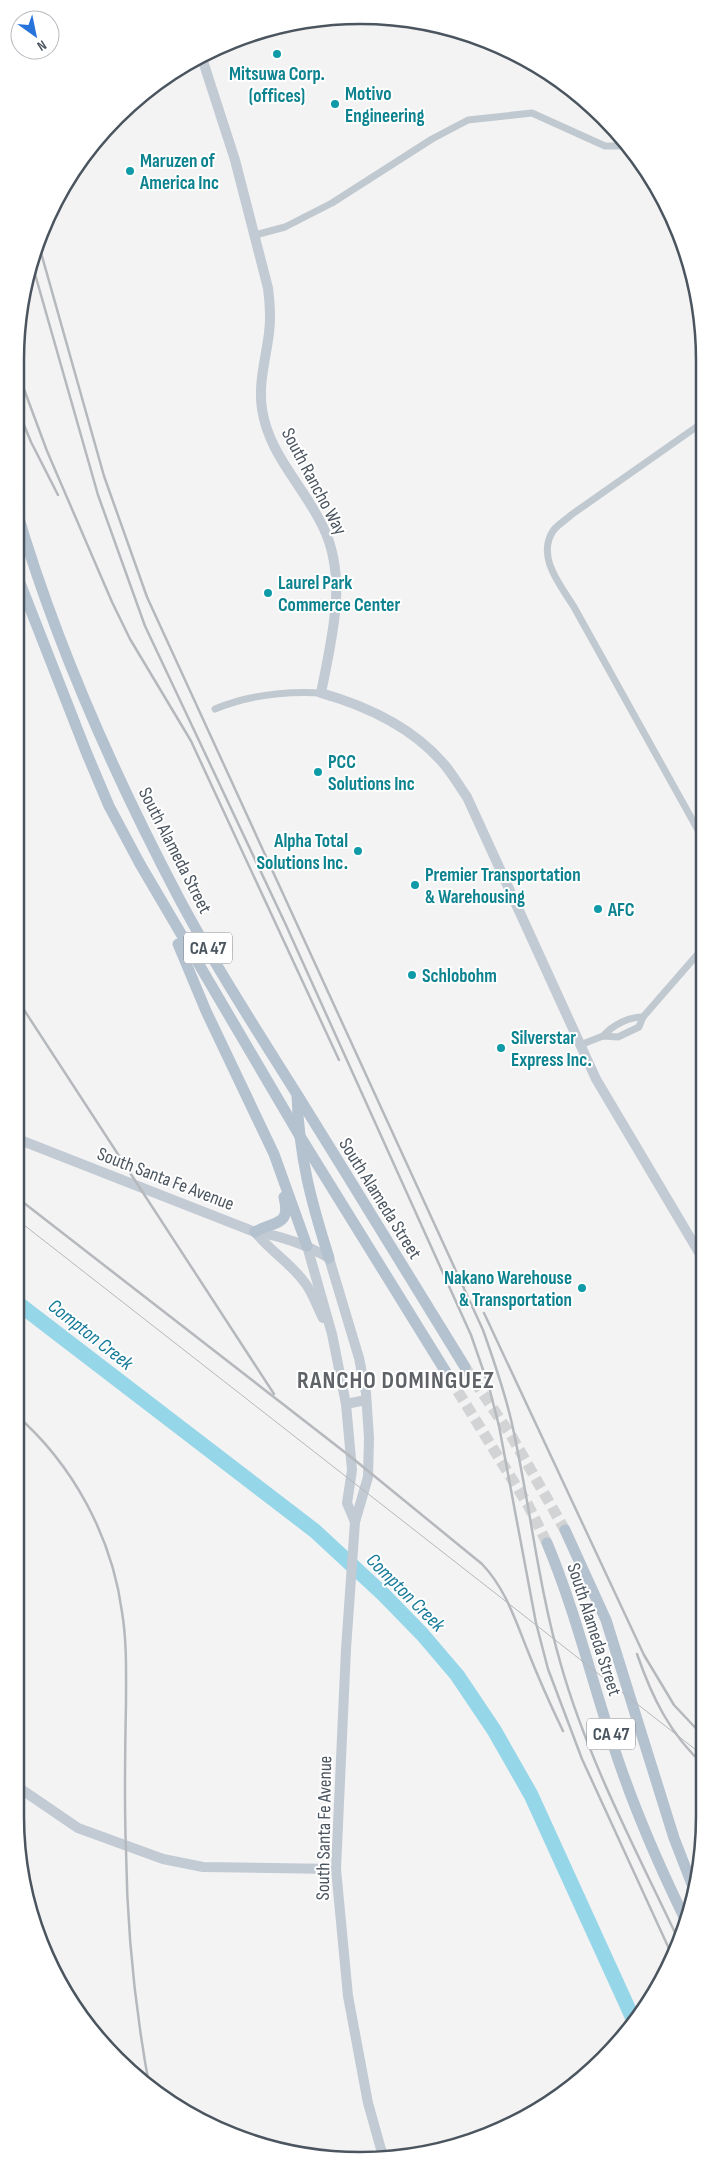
<svg xmlns="http://www.w3.org/2000/svg" width="720" height="2176" viewBox="0 0 720 2176" font-family="'Sofia Sans Condensed',sans-serif">
<style>
.lines{fill:none;stroke-linecap:round;stroke-linejoin:round}
.river{stroke:#95d6e8;stroke-width:15}
.primary-tunnel{stroke:#d2d3d5;stroke-width:11;stroke-dasharray:11 5.5;stroke-linecap:butt}
.street{stroke:#c1c9d0;stroke-width:7}
.secondary{stroke:#c2cad4;stroke-width:10}
.primary{stroke:#b4c1cf;stroke-width:11}
.tram{stroke:#b5b8bc;stroke-width:1}
.rail{stroke:#b5b8bc;stroke-width:2.5}
.culture-dot{fill:#0f9aa8;stroke:#fff;stroke-width:2}
.labels{text-anchor:middle;stroke-width:4;stroke-linejoin:round;paint-order:stroke}
.shield{fill:#fff;stroke:#81888f;stroke-width:1}
.shield-label{font-size:18px;font-weight:bold;fill:#4b555f}
.culture-label{font-size:19px;font-weight:bold;fill:#0d838f;stroke:#fff;text-anchor:start}
.street-label{font-size:19px;fill:#4b555f;stroke:#fff}
.water-label{font-size:20px;font-style:italic;fill:#167b99;stroke:#fff}
.district-label{font-size:24px;font-weight:bold;letter-spacing:1px;fill:#5f6367;stroke:#fff}
.rim{fill:none;stroke:#4b555f;stroke-width:2.5}
</style>
<rect width="100%" height="100%" fill="#f4f3f3"/>
<g class="lines">
<path class="river" d="M 15,1301 L 315,1531 L 383,1594 L 422,1634 L 457,1675 L 494,1730 L 531,1795 L 635,2023"/>
<g class="primary-tunnel">
<path d="M 465,1367 L 512,1437 L 565,1530"/>
<path d="M 449,1377 L 528,1505 L 547,1543"/>
</g>
<g class="street">
<path d="M 255,235 L 285,227 L 332,203 L 432,139 L 468,120 L 532,113 L 605,146 L 628,146"/>
<path d="M 702,423 L 571,515 C 566,520 557,525 553,531 C 536,557 561,586 574,607 L 703,839"/>
<path d="M 215,709 C 249,695 284,691 321,693"/>
<path d="M 603,1036 C 613,1025 628,1017 643,1017"/>
<path d="M 580,1045 L 603,1036 L 618,1037 L 639,1027 L 643,1017 L 703,948"/>
</g>
<g class="secondary">
<path d="M 201,55 L 235,160 L 268,288 C 270,303 271,318 269,333 C 266,358 258,384 262,409 C 269,456 305,487 324,529 C 348,580 331,641 321,693 C 367,706 411,726 443,763 C 452,773 459,786 467,797 L 596,1079 L 704,1261"/>
<path d="M 15,1138 L 255,1232 C 283,1236 305,1244 329,1258 L 359,1358 L 366,1393 L 369,1438 L 368,1477 L 355,1522 L 346,1649 L 336,1869 L 348,1996 L 368,2103 L 384,2160"/>
<path d="M 255,1232 C 270,1251 291,1263 305,1283 C 313,1293 317,1307 323,1318"/>
<path d="M 307,1246 L 332,1334 L 346,1404 L 352,1470 L 347,1503 L 355,1522"/>
<path d="M 346,1404 L 366,1400"/>
<path d="M 15,1785 L 78,1828 L 163,1859 L 203,1867 L 336,1869"/>
</g>
<g class="primary">
<path d="M 15,505 C 55,644 114,775 181,902 C 217,969 258,1032 298,1096 C 354,1186 409,1276 465,1367"/>
<path d="M 15,570 L 87,754 L 109,806 L 140,864 L 298,1133 L 449,1377"/>
<path d="M 178,944 L 206,1011 L 274,1154 L 307,1246"/>
<path d="M 297,1096 C 299,1157 311,1201 329,1258"/>
<path d="M 255,1232 C 275,1220 291,1227 284,1197"/>
<path d="M 565,1530 L 606,1620 L 674,1838 L 695,1892"/>
<path d="M 547,1543 C 578,1617 595,1695 622,1771 C 640,1822 662,1872 686,1921"/>
</g>
<path class="tram" d="M 15,1218 L 705,1757"/>
<g class="rail">
<path d="M 38,242 L 104,476 L 147,597 L 483,1330 C 494,1361 505,1392 512,1424 C 530,1504 538,1586 561,1665 C 588,1760 636,1850 678,1939"/>
<path d="M 31,260 L 98,495 L 145,626 L 285,923 L 471,1335 L 489,1387 L 499,1426 L 536,1623 L 548,1669 L 582,1759 L 671,1953"/>
<path d="M 15,365 L 47,451 L 112,602 L 130,639 L 191,741 L 339,1060"/>
<path d="M 15,403 L 31,442 L 58,495"/>
<path d="M 15,996 L 274,1394"/>
<path d="M 15,1196 L 351,1457 L 482,1564 C 505,1588 515,1619 527,1649 C 538,1677 550,1704 563,1731"/>
<path d="M 484,1313 L 644,1655 L 674,1705 L 705,1738"/>
<path d="M 15,1414 C 73,1464 112,1537 122,1612 C 127,1642 126,1673 126,1703 C 125,1752 124,1801 126,1850 C 127,1930 135,2010 150,2090"/>
<path d="M 637,1654 C 652,1697 670,1735 705,1766"/>
</g>
</g>
<g class="culture-dot">
<circle cx="277" cy="54" r="5"/>
<circle cx="335" cy="104" r="5"/>
<circle cx="130" cy="171" r="5"/>
<circle cx="268" cy="593" r="5"/>
<circle cx="318" cy="772" r="5"/>
<circle cx="358" cy="851" r="5"/>
<circle cx="415" cy="885" r="5"/>
<circle cx="598" cy="909" r="5"/>
<circle cx="412" cy="975" r="5"/>
<circle cx="501" cy="1048" r="5"/>
<circle cx="582" cy="1288" r="5"/>
</g>
<g class="labels">
<g class="shield">
<rect x="184" y="932.5" width="48" height="31" rx="4"/>
<rect x="587" y="1718.5" width="48" height="31" rx="4"/>
</g>
<g class="shield-label">
<text x="208" y="954">CA 47</text>
<text x="611" y="1740">CA 47</text>
</g>
<g class="culture-label">
<text x="277" y="80" text-anchor="middle">Mitsuwa Corp.<tspan x="277" dy="22">(offices)</tspan></text>
<text x="345" y="100">Motivo<tspan x="345" dy="22">Engineering</tspan></text>
<text x="140" y="167">Maruzen of<tspan x="140" dy="22">America Inc</tspan></text>
<text x="278" y="589">Laurel Park<tspan x="278" dy="22">Commerce Center</tspan></text>
<text x="328" y="768">PCC<tspan x="328" dy="22">Solutions Inc</tspan></text>
<text x="348" y="847" text-anchor="end">Alpha Total<tspan x="348" dy="22">Solutions Inc.</tspan></text>
<text x="425" y="881">Premier Transportation<tspan x="425" dy="22">&amp; Warehousing</tspan></text>
<text x="608" y="916">AFC</text>
<text x="422" y="982">Schlobohm</text>
<text x="511" y="1044">Silverstar<tspan x="511" dy="22">Express Inc.</tspan></text>
<text x="572" y="1284" text-anchor="end">Nakano Warehouse<tspan x="572" dy="22">&amp; Transportation</tspan></text>
</g>
<g class="street-label">
<text transform="translate(315 481) rotate(62)" y="7">South Rancho Way</text>
<text transform="translate(176 850) rotate(63)" y="7">South Alameda Street</text>
<text transform="translate(166 1178) rotate(21)" y="7">South Santa Fe Avenue</text>
<text transform="translate(381 1198) rotate(58)" y="7">South Alameda Street</text>
<text transform="translate(595 1629) rotate(72)" y="7">South Alameda Street</text>
<text transform="translate(323 1828) rotate(-89)" y="7">South Santa Fe Avenue</text>
</g>
<g class="water-label">
<text transform="translate(91 1334) rotate(38)" y="7">Compton Creek</text>
<text transform="translate(406 1592) rotate(45)" y="7">Compton Creek</text>
</g>
<g class="district-label">
<text x="396" y="1388">RANCHO DOMINGUEZ</text>
</g>
</g>
<path d="M0 0H720V2176H0ZM360 24H360A336 336 0 0 1 696 360V1816A336 336 0 0 1 360 2152H360A336 336 0 0 1 24 1816V360A336 336 0 0 1 360 24Z" fill="#fff" fill-rule="evenodd"/>
<path class="rim" d="M360 24H360A336 336 0 0 1 696 360V1816A336 336 0 0 1 360 2152H360A336 336 0 0 1 24 1816V360A336 336 0 0 1 360 24Z"/>
<g transform="translate(35 35) rotate(147)"><circle r="24" fill="#ffffff" stroke="#b7bbbf"/>
<path d="M0-4L9 19L0 12L-9 19Z" fill="#2673db"/>
<text y="-8" font-size="14" font-weight="bold" text-anchor="middle" fill="#4b555f">N</text>
</g>
</svg>
